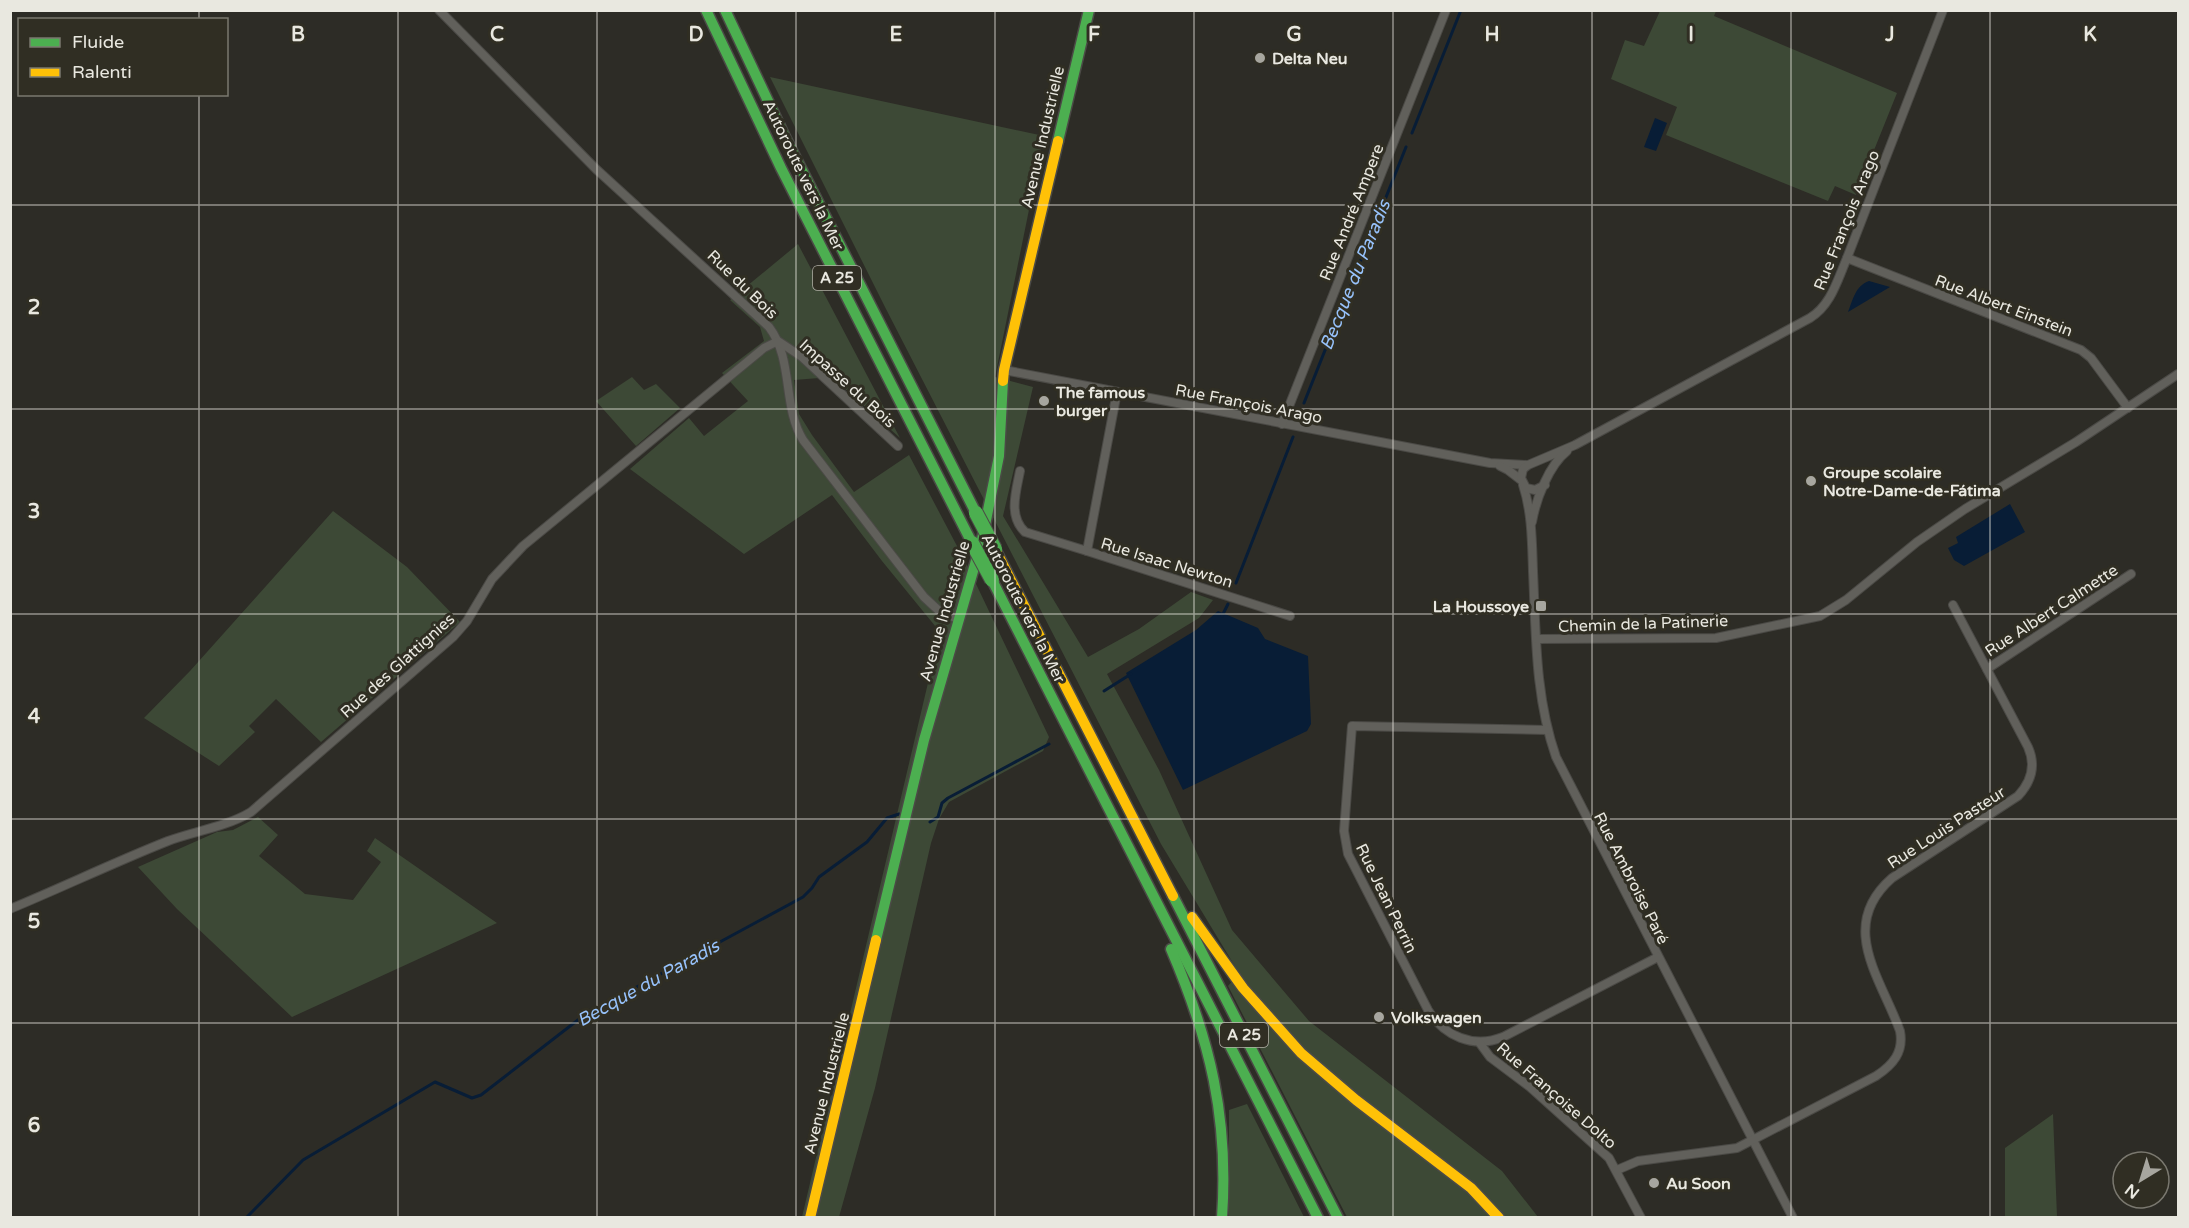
<svg xmlns="http://www.w3.org/2000/svg" width="2189" height="1228" viewBox="0 0 2189 1228" font-family="'Varela Round',sans-serif">
<style>
.green{fill:#3d4936}
.water{fill:#081d36}
.lines{fill:none;stroke-linecap:round;stroke-linejoin:round}
.stream{stroke:#081d36;stroke-width:3}
.street-casing{stroke:#4b4a46;stroke-width:10}
.fast-casing{stroke:#4b4a46;stroke-width:13}
.slow-casing{stroke:#4b4a46;stroke-width:13}
.street{stroke:#61605b;stroke-width:8}
.fast{stroke:#4caf50;stroke-width:10}
.slow{stroke:#ffc107;stroke-width:10}
.fast-bridge-casing{stroke:#4b4a46;stroke-width:16;stroke-linecap:butt}
.fast-bridge{stroke:#4caf50;stroke-width:14}
.grid{fill:none;stroke:#e9e8e0;stroke-width:1.5;stroke-opacity:0.55}
.poi-dot{fill:#a7a69f;stroke:#302e23;stroke-width:2}
.labels{text-anchor:middle;stroke-width:6;stroke-linejoin:round;paint-order:stroke}
.shield{fill:#302e23;stroke:#b2b0a7;stroke-width:1.5}
.shield-label{font-size:15px;font-weight:bold;fill:#e9e8e0}
.poi-label{font-size:16px;font-weight:bold;fill:#e9e8e0;stroke:#302e23;text-anchor:start}
.street-label{font-size:16px;fill:#e9e8e0;stroke:#302e23}
.water-label{font-size:18px;font-style:italic;fill:#97c2fb;stroke:#302e23}
.grid-label{font-size:20px;text-anchor:middle;font-weight:bold;fill:#e9e8e0;stroke:#302e23;stroke-width:6;stroke-linejoin:round;paint-order:stroke}
</style>
<rect width="100%" height="100%" fill="#2d2c26"/>
<g class="green">
<path d="M 1716,11 L 1714,16 L 1897,93 L 1856,195 L 1835,186 L 1828,201 L 1666,135 L 1677,107 L 1611,79 L 1625,40 L 1644,46 L 1660,11 Z"/>
<path d="M 770,77 L 1044,136 L 995,377 L 1033,387 L 1003,516 L 1088,657 L 1139,629 L 1191,592 L 1213,600 L 1199,618 L 1107,674 L 1159,770 L 1232,930 L 1309,1021 L 1502,1171 L 1538,1217 L 1347,1217 L 1228,986 L 1239,973 L 1161,844 L 886,309 Z"/>
<path d="M 798,244 L 900,438 L 832,377 L 794,380 L 799,414 L 812,435 L 854,492 L 909,455 L 967,565 L 1049,737 L 1043,751 L 949,802 L 939,819 L 931,843 L 875,1088 L 839,1217 L 802,1217 L 940,632 L 882,561 L 832,495 L 744,554 L 630,469 L 689,418 L 704,436 L 748,401 L 722,373 L 764,341 L 760,327 L 730,300 Z"/>
<path d="M 632,377 L 644,390 L 656,384 L 680,408 L 636,446 L 596,401 Z"/>
<path d="M 333,511 L 407,567 L 460,622 L 321,742 L 276,699 L 249,726 L 255,732 L 219,766 L 144,718 L 190,671 Z"/>
<path d="M 258,817 L 278,835 L 259,856 L 305,894 L 353,900 L 381,862 L 367,851 L 375,838 L 497,923 L 292,1017 L 177,909 L 138,867 L 217,832 L 233,830 Z"/>
<path d="M 1247,1104 L 1304,1217 L 1229,1217 L 1229,1110 Z"/>
<path d="M 2053,1114 L 2057,1217 L 2005,1217 L 2005,1148 Z"/>
</g>
<g class="water">
<path d="M 1655,118 L 1667,123 L 1656,151 L 1644,147 Z"/>
<path d="M 1869,281 L 1890,287 L 1848,312 C 1853,300 1855,286 1869,281 Z"/>
<path d="M 2010,504 L 2025,532 L 1964,566 L 1954,560 L 1948,548 L 1958,543 L 1956,537 Z"/>
<path d="M 1218,611 L 1258,628 L 1265,639 L 1308,656 L 1311,724 L 1307,731 L 1183,790 L 1126,673 L 1196,630 Z"/>
</g>
<g class="lines">
<g class="stream">
<path d="M 1412,133 L 1461,10"/>
<path d="M 1304,403 L 1406,147"/>
<path d="M 1236,583 L 1293,437"/>
<path d="M 1222,616 L 1228,604"/>
<path d="M 1104,691 L 1131,674"/>
<path d="M 930,822 L 938,817 L 942,803 L 948,798 L 1049,744"/>
<path d="M 246,1218 L 303,1160 L 435,1082 L 472,1098 L 481,1095 L 583,1016 L 803,897 L 812,888 L 819,877 L 867,842 L 887,818 L 899,814"/>
</g>
<g class="street-casing">
<g id="street">
<path d="M 439,10 L 596,169 L 769,327 C 794,360 782,406 803,440 L 924,597 L 938,610 L 959,620"/>
<path d="M 1847,258 L 2081,350 L 2091,358 L 2128,408"/>
<path d="M 1004,370 L 1490,463 L 1527,465"/>
<path d="M 1117,392 L 1087,551 L 1290,616"/>
<path d="M 1282,424 L 1446,10"/>
<path d="M 1500,466 L 1508,470 L 1521,480"/>
<path d="M 1020,471 C 1016,492 1008,516 1025,532 L 1087,551"/>
<path d="M 1523,485 C 1532,512 1532,543 1533,571 C 1536,634 1535,697 1556,757 L 1793,1218"/>
<path d="M 1545,485 L 1535,490 L 1526,488 L 1521,478 L 1523,469 L 1528,465 L 1575,445 L 1810,318 C 1831,305 1837,281 1847,258 L 1943,10"/>
<path d="M 1532,522 C 1536,499 1549,465 1567,451"/>
<path d="M 1537,639 L 1716,638 L 1820,616 L 1846,600 L 1917,542 L 1965,509 L 2076,442 L 2178,374"/>
<path d="M 1987,669 L 2131,574"/>
<path d="M 1547,730 L 1352,726 L 1344,831 L 1348,854 L 1428,1010 C 1444,1036 1473,1049 1503,1037 L 1658,957"/>
<path d="M 10,909 C 63,887 115,862 168,841 C 195,831 226,827 251,812 L 453,637 L 467,621 L 492,579 L 523,546 L 764,348 L 778,341 L 802,357 L 898,446"/>
<path d="M 1479,1042 L 1490,1057 L 1530,1087 L 1609,1158 L 1641,1218"/>
<path d="M 1617,1170 L 1638,1161 L 1737,1148 L 1876,1076 C 1893,1065 1904,1052 1900,1031 C 1881,978 1837,926 1892,878 L 2018,796 C 2032,781 2036,765 2028,747 L 1953,605"/>
</g>
</g>
<g class="fast-casing">
<g id="fast">
<path d="M 706,10 L 781,168 L 972,543"/>
<path d="M 725,10 L 785,137 L 976,513"/>
<path d="M 1058,141 L 1089,10"/>
<path d="M 992,580 L 1318,1218"/>
<path d="M 1173,896 L 1338,1218"/>
<path d="M 876,940 L 924,740 L 982,540 L 999,456 L 1003,381"/>
<path d="M 1171,949 C 1210,1040 1229,1118 1222,1218"/>
</g>
</g>
<g class="slow-casing">
<g id="slow">
<path d="M 1003,381 L 1004,370 L 1058,141"/>
<path d="M 995,549 L 1173,896"/>
<path d="M 1192,917 L 1243,988 L 1301,1053 L 1356,1100 L 1471,1188 L 1499,1218"/>
<path d="M 810,1218 L 876,940"/>
</g>
</g>
<use href="#street" class="street"/>
<use href="#fast" class="fast"/>
<use href="#slow" class="slow"/>
<g class="fast-bridge-casing">
<g id="fast-bridge">
<path d="M 976,513 L 995,549"/>
<path d="M 972,543 L 992,580"/>
</g>
</g>
<use href="#fast-bridge" class="fast-bridge"/>
</g>
<path class="grid" d="M 199,10 L 199,20M 398,10 L 398,1218M 597,10 L 597,1218M 796,10 L 796,1218M 995,10 L 995,1218M 1194,10 L 1194,1218M 1393,10 L 1393,1218M 1592,10 L 1592,1218M 1791,10 L 1791,1218M 1990,10 L 1990,1218M 199,94 L 199,1218M 10,205 L 2178,205M 10,409 L 2178,409M 10,614 L 2178,614M 10,819 L 2178,819M 10,1023 L 2178,1023"/>
<g class="poi-dot">
<circle cx="1260" cy="58" r="6"/>
<circle cx="1044" cy="401" r="6"/>
<circle cx="1811" cy="481" r="6"/>
<rect x="1535" y="600" width="12" height="12" rx="3"/>
<circle cx="1379" cy="1017" r="6"/>
<circle cx="1654" cy="1183" r="6"/>
</g>
<g class="labels">
<g class="shield">
<rect x="813" y="266" width="48" height="24" rx="4.5"/>
<rect x="1220" y="1023" width="48" height="24" rx="4.5"/>
</g>
<g class="shield-label">
<text x="837" y="283">A 25</text>
<text x="1244" y="1040">A 25</text>
</g>
<g class="poi-label">
<text x="1272" y="64">Delta Neu</text>
<text x="1056" y="398">The famous<tspan x="1056" dy="18">burger</tspan></text>
<text x="1823" y="478">Groupe scolaire<tspan x="1823" dy="18">Notre-Dame-de-Fátima</tspan></text>
<text x="1529" y="612" text-anchor="end">La Houssoye</text>
<text x="1391" y="1023">Volkswagen</text>
<text x="1666" y="1189">Au Soon</text>
</g>
<g class="street-label">
<text transform="translate(1042 137) rotate(-77)" y="6">Avenue Industrielle</text>
<text transform="translate(804 175) rotate(64)" y="6">Autoroute vers la Mer</text>
<text transform="translate(1351 212) rotate(-68)" y="6">Rue André Ampere</text>
<text transform="translate(1846 220) rotate(-68)" y="6">Rue François Arago</text>
<text transform="translate(743 284) rotate(44)" y="6">Rue du Bois</text>
<text transform="translate(2004 305) rotate(21)" y="6">Rue Albert Einstein</text>
<text transform="translate(848 383) rotate(42)" y="6">Impasse du Bois</text>
<text transform="translate(1249 403) rotate(11)" y="6">Rue François Arago</text>
<text transform="translate(1167 562) rotate(17)" y="6">Rue Isaac Newton</text>
<text transform="translate(1024 608) rotate(63)" y="6">Autoroute vers la Mer</text>
<text transform="translate(2051 610) rotate(-33)" y="6">Rue Albert Calmette</text>
<text transform="translate(944 611) rotate(-74)" y="6">Avenue Industrielle</text>
<text transform="translate(1643 623) rotate(-2)" y="6">Chemin de la Patinerie</text>
<text transform="translate(397 665) rotate(-42)" y="6">Rue des Glattignies</text>
<text transform="translate(1946 827) rotate(-33)" y="6">Rue Louis Pasteur</text>
<text transform="translate(1632 878) rotate(63)" y="6">Rue Ambroise Paré</text>
<text transform="translate(1387 898) rotate(64)" y="6">Rue Jean Perrin</text>
<text transform="translate(826 1083) rotate(-76)" y="6">Avenue Industrielle</text>
<text transform="translate(1557 1095) rotate(41)" y="6">Rue Françoise Dolto</text>
</g>
<g class="water-label">
<text transform="translate(1355 275) rotate(-68)" y="6">Becque du Paradis</text>
<text transform="translate(648 983) rotate(-29)" y="6">Becque du Paradis</text>
</g>
</g>
<g class="grid-label">
<text x="298" y="41">B</text>
<text x="497" y="41">C</text>
<text x="696" y="41">D</text>
<text x="896" y="41">E</text>
<text x="1094" y="41">F</text>
<text x="1294" y="41">G</text>
<text x="1492" y="41">H</text>
<text x="1691" y="41">I</text>
<text x="1890" y="41">J</text>
<text x="2090" y="41">K</text>
<text x="34" y="314">2</text>
<text x="34" y="518">3</text>
<text x="34" y="723">4</text>
<text x="34" y="928">5</text>
<text x="34" y="1132">6</text>
</g>
<rect width="2189" height="1228" fill="none" stroke="#e9e8e0" stroke-width="24"/>
<rect x="18" y="18" width="210" height="78" fill="#302e23" stroke="#7a786f" stroke-width="1.5"/>
<rect x="30" y="38" width="30" height="9" fill="#4caf50" stroke="#7a786f" stroke-width="1.5"/>
<text x="72" y="48" font-size="18" fill="#e9e8e0">Fluide</text>
<rect x="30" y="68" width="30" height="9" fill="#ffc107" stroke="#7a786f" stroke-width="1.5"/>
<text x="72" y="78" font-size="18" fill="#e9e8e0">Ralenti</text>
<g transform="translate(2141 1180) rotate(218)"><circle r="28" fill="#302e23" stroke="#7a786f" stroke-width="1.5"/>
<path d="M0-4.5L10 22L0 15L-10 22Z" fill="#a7a69f"/>
<text y="-9" font-size="16" font-weight="bold" text-anchor="middle" fill="#e9e8e0">N</text>
</g>
</svg>
